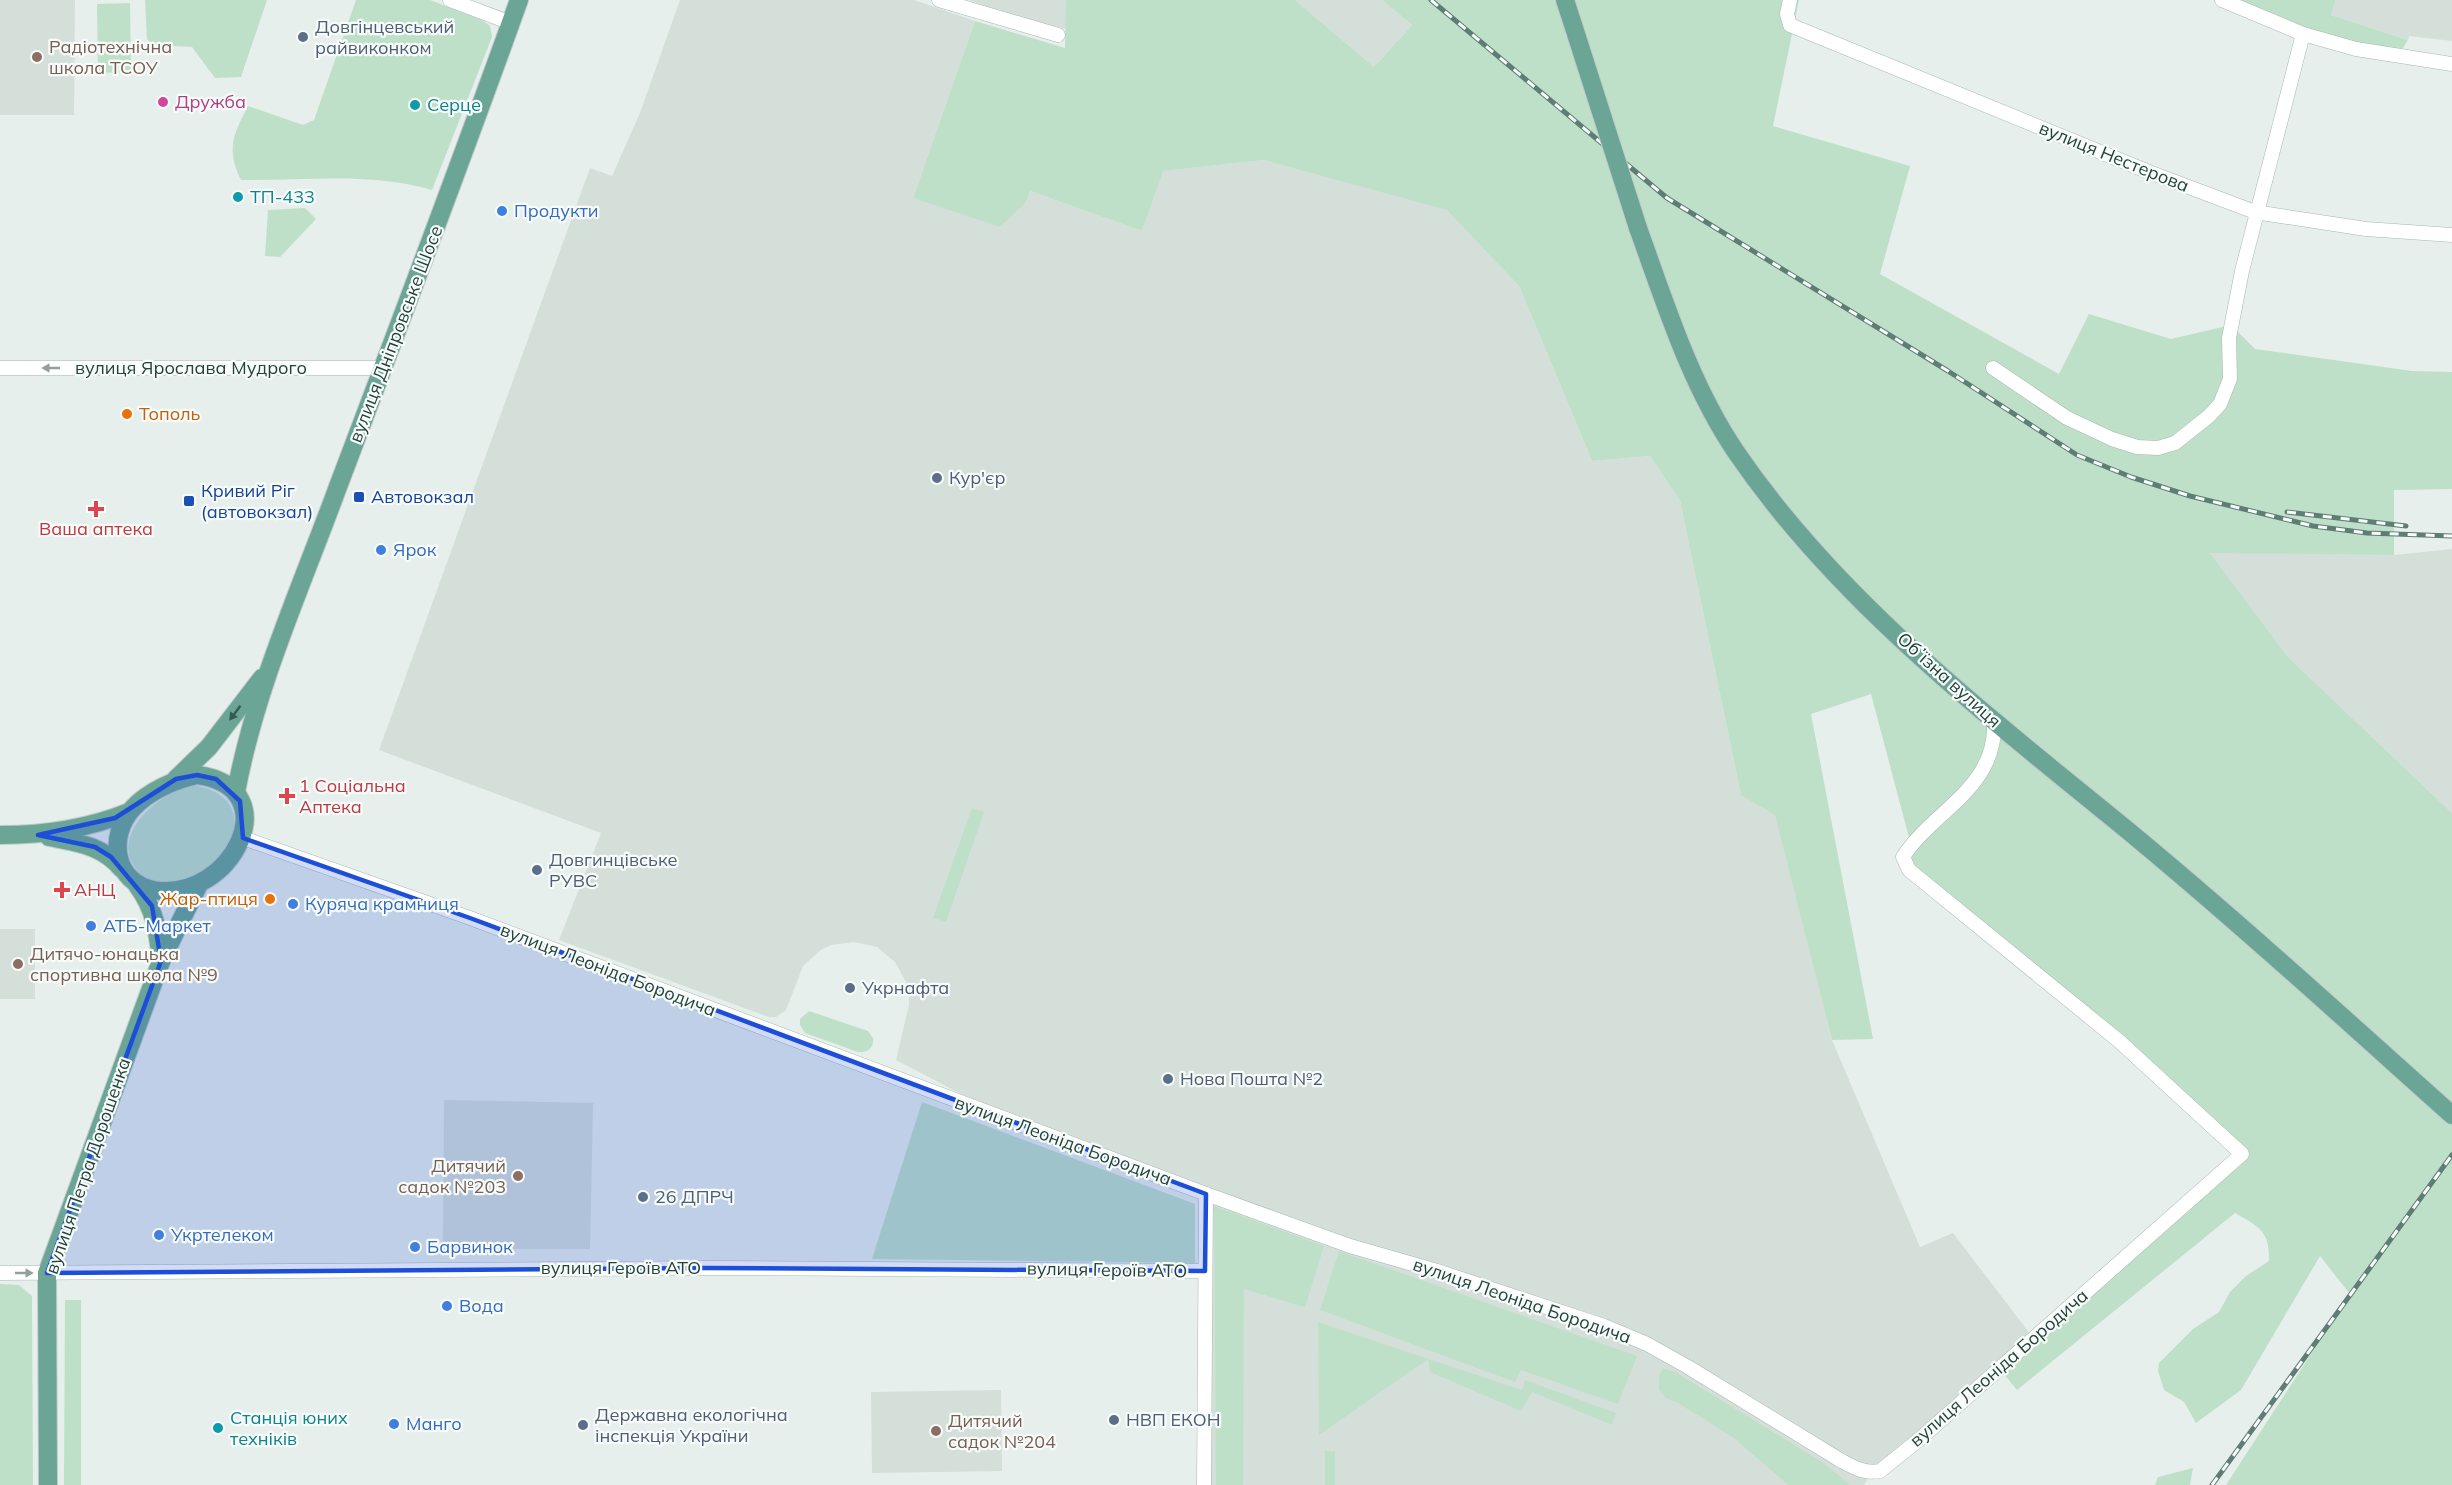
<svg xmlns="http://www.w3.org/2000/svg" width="2452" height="1485" viewBox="0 0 2452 1485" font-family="Mulish,sans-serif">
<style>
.built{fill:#d4dfda}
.green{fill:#bfe0c8}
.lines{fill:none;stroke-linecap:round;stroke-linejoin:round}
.minor-casing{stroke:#a8b8b2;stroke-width:15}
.major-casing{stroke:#c2cac8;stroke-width:20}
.minor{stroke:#fff;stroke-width:14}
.major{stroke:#6aa596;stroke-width:18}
.rail-casing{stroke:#5f7d75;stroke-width:5}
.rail{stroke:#f7fbf9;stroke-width:3;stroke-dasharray:9;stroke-linecap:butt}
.major-bridge-casing{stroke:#c2cac8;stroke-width:20;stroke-linecap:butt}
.major-bridge{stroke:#6aa596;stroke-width:18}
.oneway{fill:#92a09c}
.oneway2{fill:#365b51}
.marked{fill:#1d4ed8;fill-opacity:0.2;stroke:#1d4ed8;stroke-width:4.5;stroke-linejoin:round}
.service-dot{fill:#5c6f8a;stroke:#f7fbf9;stroke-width:2}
.education-dot{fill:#8d6e63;stroke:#f7fbf9;stroke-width:2}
.hotel-dot{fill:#d1479c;stroke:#f7fbf9;stroke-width:2}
.culture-dot{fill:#0f9aa8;stroke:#f7fbf9;stroke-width:2}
.shop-dot{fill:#3f7fe0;stroke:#f7fbf9;stroke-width:2}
.food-dot{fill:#e8710a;stroke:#f7fbf9;stroke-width:2}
.transit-dot{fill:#1a4fb4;stroke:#f7fbf9;stroke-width:2}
.health-dot{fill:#e0444e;stroke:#f7fbf9;stroke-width:2}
.labels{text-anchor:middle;stroke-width:4.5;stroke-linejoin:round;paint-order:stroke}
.service-label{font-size:18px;fill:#4e5e75;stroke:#f7fbf9;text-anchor:start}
.education-label{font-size:18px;fill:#785e54;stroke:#f7fbf9;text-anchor:start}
.hotel-label{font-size:18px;fill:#b23c85;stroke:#f7fbf9;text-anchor:start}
.culture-label{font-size:18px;fill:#0d838f;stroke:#f7fbf9;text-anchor:start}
.street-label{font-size:18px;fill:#24423a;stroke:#f7fbf9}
.shop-label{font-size:18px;fill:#366cbe;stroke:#f7fbf9;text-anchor:start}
.food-label{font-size:18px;fill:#c56008;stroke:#f7fbf9;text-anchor:start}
.transit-label{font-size:18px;fill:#164399;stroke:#f7fbf9;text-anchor:start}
.health-label{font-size:18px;fill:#be3a42;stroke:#f7fbf9;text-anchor:start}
</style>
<rect width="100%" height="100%" fill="#e6efeb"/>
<g class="built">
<path d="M 0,0 L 75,0 L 74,115 L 0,115 Z"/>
<path d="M 680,0 L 914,0 L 975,21 L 913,198 L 1030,191 L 1142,231 L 1162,171 L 1264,160 L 1447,209 L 1519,286 L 1592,461 L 1650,456 L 1680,501 L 1741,795 L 1773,804 L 1832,1040 L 1920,1247 L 1953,1233 L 2034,1339 L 1872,1473 L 1864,1485 L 1211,1485 L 1211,1203 L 1024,1127 L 896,1060 L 909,1005 L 909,993 L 906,982 L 895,962 L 877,947 L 854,942 L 831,945 L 821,950 L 803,966 L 786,1010 L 776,1017 L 769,1017 L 559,940 L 601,833 L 379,750 L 590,168 L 612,176 L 640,113 Z"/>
<path d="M 969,0 L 1066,0 L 1066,29 L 1008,14 Z"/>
<path d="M 1295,0 L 1382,0 L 1412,25 L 1374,67 Z"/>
<path d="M 2336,0 L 2452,0 L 2452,41 L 2409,36 L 2408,40 L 2331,15 Z"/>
<path d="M 2452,549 L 2452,813 L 2288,657 L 2209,552 L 2394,555 Z"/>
<rect x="0" y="929" width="35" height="70"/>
<path d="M 444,1100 L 593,1103 L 590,1249 L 443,1249 Z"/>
<path d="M 1001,1390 L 1002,1471 L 872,1473 L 871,1392 Z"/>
</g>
<g class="green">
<path d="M 145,0 L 267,0 L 241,77 L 215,78 L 192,47 L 153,45 L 147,39 Z"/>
<path d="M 356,0 L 430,0 L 482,20 L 490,26 L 492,37 L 432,190 C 370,172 305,181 241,180 C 226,149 233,135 248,106 L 303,125 L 314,120 Z"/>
<path d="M 1066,0 L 1295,0 L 1374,67 L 1412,25 L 1382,0 L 1799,0 L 1773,126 L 1910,166 L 1880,274 L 2059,374 L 2089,314 L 2171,339 L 2231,325 L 2255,349 L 2412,371 L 2452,372 L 2452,489 L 2394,490 L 2394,555 L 2210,553 L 2288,657 L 2452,813 L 2452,1485 L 2226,1485 L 2350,1294 L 2320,1256 L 2241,1390 L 2196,1423 L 2184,1402 L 2164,1390 L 2158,1371 L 2159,1363 L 2193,1329 L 2219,1312 L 2230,1292 L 2246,1276 L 2269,1261 C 2270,1231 2259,1227 2235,1213 L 2017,1390 L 1999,1368 L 2241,1154 L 1909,870 L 1911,845 L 1871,694 L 1811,714 L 1873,1039 L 1832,1040 L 1775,815 L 1741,795 L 1680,501 L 1650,456 L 1592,461 L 1519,286 L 1447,210 L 1264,160 L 1163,171 L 1142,231 L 1030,191 L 1025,203 L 1000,227 L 913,198 L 975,21 L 1065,48 Z"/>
<path d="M 2236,0 L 2336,0 L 2331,15 L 2408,40 L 2403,48 C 2368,60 2272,15 2236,0 Z"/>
<path d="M 130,3 L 131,72 L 98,73 L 97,4 Z"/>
<path d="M 305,208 L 316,219 L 280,257 L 265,256 L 268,210 Z"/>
<path d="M 192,785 C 261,795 235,860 189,882 C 180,886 163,883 152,883 C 97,848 149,797 192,785 Z"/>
<path d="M 972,808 L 984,812 L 946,922 L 933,918 Z"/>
<path d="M 809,1011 L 868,1031 L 873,1038 C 874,1048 868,1053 858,1052 L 805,1033 L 800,1025 L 800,1019 Z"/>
<path d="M 922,1102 L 1195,1204 L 1195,1263 L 872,1259 Z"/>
<path d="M 1214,1206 L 1324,1246 L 1305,1307 L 1244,1289 L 1243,1485 L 1216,1485 Z"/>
<path d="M 1339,1251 L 1637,1356 L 1618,1404 L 1521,1370 L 1515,1382 L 1320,1310 Z"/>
<path d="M 0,1284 L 19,1285 L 32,1296 L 33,1485 L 0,1485 Z"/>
<path d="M 65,1300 L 81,1300 L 81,1485 L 64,1485 Z"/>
<path d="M 1318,1322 L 1522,1390 L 1525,1380 L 1616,1413 L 1612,1425 L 1532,1392 L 1521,1411 L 1430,1372 L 1428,1359 L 1319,1435 Z"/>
<path d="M 1663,1368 L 1675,1372 L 1824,1463 L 1850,1485 L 1788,1485 L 1734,1438 L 1678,1403 L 1666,1398 L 1659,1390 L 1659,1375 Z"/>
<rect x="1325" y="1451" width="10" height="34"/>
<path d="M 2193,1468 L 2190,1485 L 2155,1485 L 2158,1477 Z"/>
</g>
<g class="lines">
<g class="minor-casing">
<g id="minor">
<path d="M 450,0 L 511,23"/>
<path d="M 939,0 L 1058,35"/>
<path d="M 1790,0 L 1787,14 L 1790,25 L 2149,172 L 2255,212 L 2366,229 L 2452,235"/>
<path d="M 2222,0 L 2303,34 L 2356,49 L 2452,64"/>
<path d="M 0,368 L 382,368"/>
<path d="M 1993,368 L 2067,418 L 2112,439 L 2137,447 L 2158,448 L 2175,443 L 2209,416 L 2220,404 L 2230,379 L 2229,338 L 2242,271 L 2303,34"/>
<path d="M 243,838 L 470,918 L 1206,1194 L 1350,1246 L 1437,1271 L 1604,1326 L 1647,1344 L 1688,1367 L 1840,1460 C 1853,1467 1864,1474 1880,1471 L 1921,1438 L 2242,1154 L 2119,1041 L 1909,870 L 1903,857 C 1934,809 1998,788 1994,720"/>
<path d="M 0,1273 L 706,1268 L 1205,1271"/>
<path d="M 1204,1485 L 1206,1194"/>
</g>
</g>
<g class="major-casing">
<g id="major">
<path d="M 1565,0 L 1577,37"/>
<path d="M 1638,228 C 1666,305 1690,384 1736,452 C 1840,605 1997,723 2138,839 C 2245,928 2348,1022 2452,1115"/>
<path d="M 197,775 C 290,787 231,903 154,890 C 114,883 107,836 133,808 C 149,791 174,780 197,775 Z"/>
<path d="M 176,779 L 209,747 L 262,678"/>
<path d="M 236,792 C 255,689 300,590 336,492 C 398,328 460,165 519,0"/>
<path d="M 0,835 C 45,835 87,829 129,812"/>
<path d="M 49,837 C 78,843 102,845 122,869"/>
<path d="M 137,885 C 155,909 158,932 161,961"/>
<path d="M 48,1485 L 47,1273 L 161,961 L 199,884"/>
</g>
</g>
<use href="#minor" class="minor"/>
<use href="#major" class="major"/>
<g class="rail-casing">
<g id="rail">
<path d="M 1431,0 L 1667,198 L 1948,371 L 2077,455 L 2131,477 L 2190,496 L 2313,526 L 2367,533 L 2452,536"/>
<path d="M 2287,512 L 2406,526"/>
<path d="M 2212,1485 L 2452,1155"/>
</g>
</g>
<use href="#rail" class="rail"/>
<g class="major-bridge-casing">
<path id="major-bridge" d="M 1577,37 L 1638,228"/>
</g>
<use href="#major-bridge" class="major-bridge"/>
</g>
<defs><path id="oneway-solid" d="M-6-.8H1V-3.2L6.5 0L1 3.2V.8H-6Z" transform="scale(1.5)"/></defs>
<g class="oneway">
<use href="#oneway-solid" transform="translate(51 368) rotate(-180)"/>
<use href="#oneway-solid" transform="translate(24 1273)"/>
</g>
<use class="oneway2" href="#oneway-solid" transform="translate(235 713) rotate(127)"/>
<path class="marked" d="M 197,775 L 216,779 L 240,801 L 243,838 L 470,918 L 1206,1194 L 1205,1271 L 706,1268 L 47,1273 L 161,961 L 152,906 L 111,857 L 95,847 L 38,835 L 115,818 L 176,779 Z"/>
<g class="service-dot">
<circle cx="303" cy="37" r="6"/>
<circle cx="937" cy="478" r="6"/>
<circle cx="537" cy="870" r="6"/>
<circle cx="850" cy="988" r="6"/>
<circle cx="1168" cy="1079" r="6"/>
<circle cx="643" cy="1197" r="6"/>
<circle cx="1114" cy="1420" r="6"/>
<circle cx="583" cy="1425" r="6"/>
</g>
<g class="education-dot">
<circle cx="37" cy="57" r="6"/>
<circle cx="18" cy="964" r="6"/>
<circle cx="518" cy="1176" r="6"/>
<circle cx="936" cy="1431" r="6"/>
</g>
<circle class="hotel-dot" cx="163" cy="102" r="6"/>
<g class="culture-dot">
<circle cx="415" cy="105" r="6"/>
<circle cx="238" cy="197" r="6"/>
<circle cx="218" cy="1428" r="6"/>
</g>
<g class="shop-dot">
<circle cx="502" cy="211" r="6"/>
<circle cx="381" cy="550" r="6"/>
<circle cx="293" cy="904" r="6"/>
<circle cx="91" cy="926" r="6"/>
<circle cx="159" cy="1235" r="6"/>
<circle cx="415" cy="1247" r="6"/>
<circle cx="447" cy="1306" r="6"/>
<circle cx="394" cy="1424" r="6"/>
</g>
<g class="food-dot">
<circle cx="127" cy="414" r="6"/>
<circle cx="270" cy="899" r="6"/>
</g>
<g class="transit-dot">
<rect x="353" y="491" width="12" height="12" rx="3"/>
<rect x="183" y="495" width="12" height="12" rx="3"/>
</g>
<g class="health-dot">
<path d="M93 500h6v6h6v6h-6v6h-6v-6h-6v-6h6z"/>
<path d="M284 787h6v6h6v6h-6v6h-6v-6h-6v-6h6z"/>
<path d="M59 881h6v6h6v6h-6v6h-6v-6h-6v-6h6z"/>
</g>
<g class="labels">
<g class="service-label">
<text x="315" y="33">Довгінцевський<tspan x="315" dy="21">райвиконком</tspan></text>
<text x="949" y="484">Кур'єр</text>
<text x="549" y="866">Довгинцівське<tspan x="549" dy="21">РУВС</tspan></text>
<text x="862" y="994">Укрнафта</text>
<text x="1180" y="1085">Нова Пошта №2</text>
<text x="655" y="1203">26 ДПРЧ</text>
<text x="595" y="1421">Державна екологічна<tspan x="595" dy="21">інспекція України</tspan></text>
<text x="1126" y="1426">НВП ЕКОН</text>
</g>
<g class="education-label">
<text x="49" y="53">Радіотехнічна<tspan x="49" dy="21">школа ТСОУ</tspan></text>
<text x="30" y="960">Дитячо-юнацька<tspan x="30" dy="21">спортивна школа №9</tspan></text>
<text x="506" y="1172" text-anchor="end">Дитячий<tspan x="506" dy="21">садок №203</tspan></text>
<text x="948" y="1427">Дитячий<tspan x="948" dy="21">садок №204</tspan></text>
</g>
<g class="hotel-label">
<text x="175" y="108">Дружба</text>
</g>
<g class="culture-label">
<text x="427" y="111">Серце</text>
<text x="250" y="203">ТП-433</text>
<text x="230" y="1424">Станція юних<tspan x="230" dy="21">техніків</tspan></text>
</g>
<g class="street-label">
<text transform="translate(2114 157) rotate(22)" y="6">вулиця Нестерова</text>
<text transform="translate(396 334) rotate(-69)" y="6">вулиця Дніпровське Шосе</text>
<text x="191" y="374">вулиця Ярослава Мудрого</text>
<text transform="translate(1949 680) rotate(42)" y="6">Обʼїзна вулиця</text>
<text transform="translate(608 970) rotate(21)" y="6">вулиця Леоніда Бородича</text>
<text transform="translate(1063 1141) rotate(20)" y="6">вулиця Леоніда Бородича</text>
<text transform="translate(88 1166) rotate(-71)" y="6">вулиця Петра Дорошенка</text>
<text x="621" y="1274">вулиця Героїв АТО</text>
<text transform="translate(1107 1270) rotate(1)" y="6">вулиця Героїв АТО</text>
<text transform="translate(1522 1301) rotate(19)" y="6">вулиця Леоніда Бородича</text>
<text transform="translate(1999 1368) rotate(-41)" y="6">вулиця Леоніда Бородича</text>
</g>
<g class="shop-label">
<text x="514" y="217">Продукти</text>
<text x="393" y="556">Ярок</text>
<text x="305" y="910">Куряча крамниця</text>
<text x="103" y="932">АТБ-Маркет</text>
<text x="171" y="1241">Укртелеком</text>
<text x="427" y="1253">Барвинок</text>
<text x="459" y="1312">Вода</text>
<text x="406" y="1430">Манго</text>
</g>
<g class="food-label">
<text x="139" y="420">Тополь</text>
<text x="258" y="905" text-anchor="end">Жар-птиця</text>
</g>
<g class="transit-label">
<text x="201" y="497">Кривий Ріг<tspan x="201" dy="21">(автовокзал)</tspan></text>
<text x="371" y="503">Автовокзал</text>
</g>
<g class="health-label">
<text x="96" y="535" text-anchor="middle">Ваша аптека</text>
<text x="299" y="792">1 Соціальна<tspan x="299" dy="21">Аптека</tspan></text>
<text x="74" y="896">АНЦ</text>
</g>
</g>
</svg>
